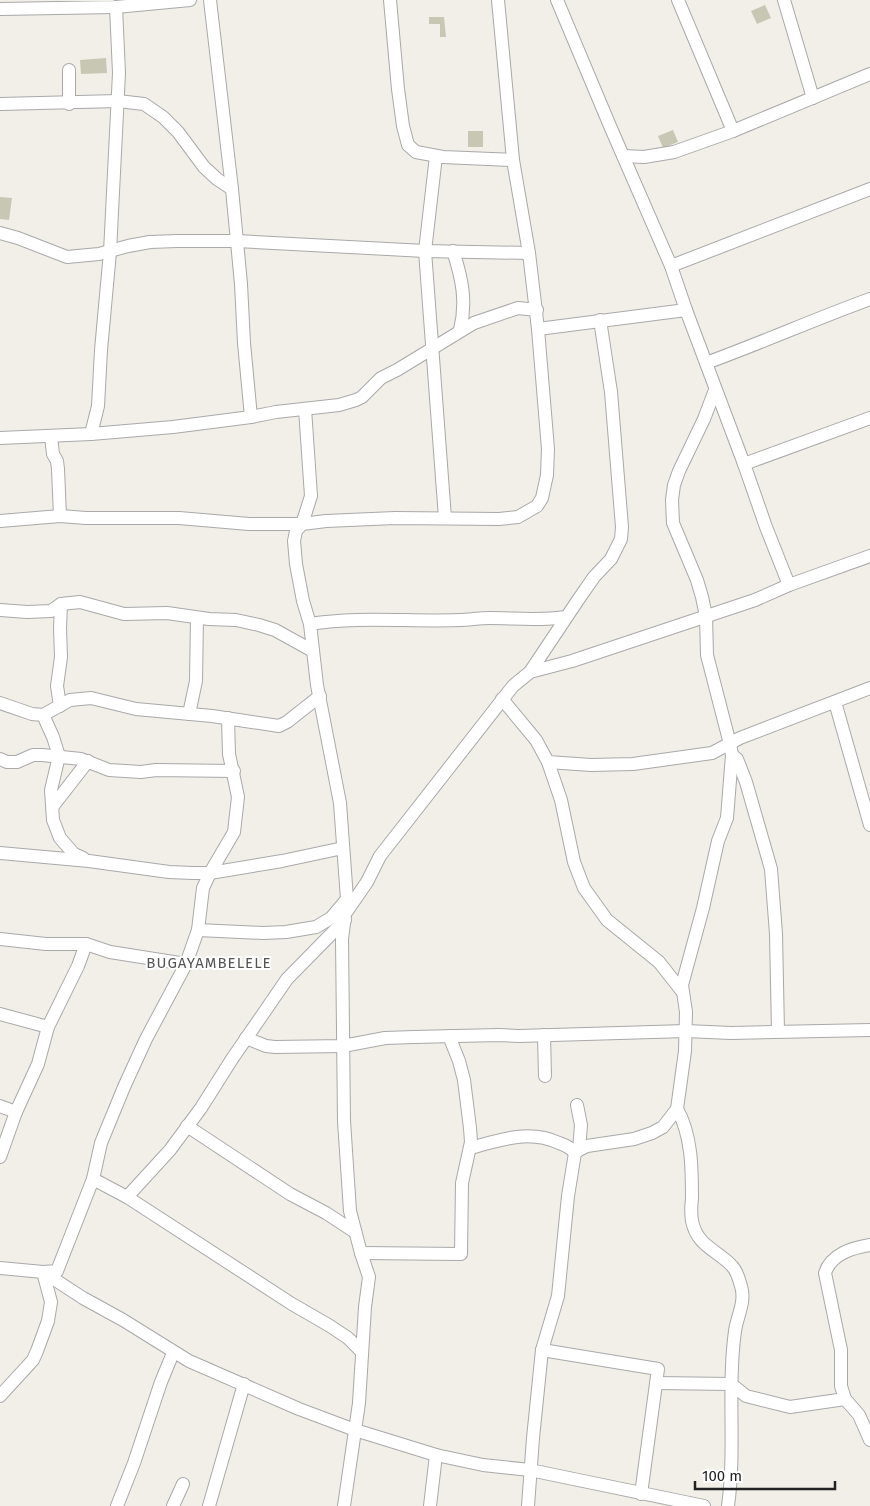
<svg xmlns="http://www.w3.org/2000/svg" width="870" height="1506" viewBox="0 0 870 1506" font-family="'Fira Sans',sans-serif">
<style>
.construction{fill:#c7c7b4}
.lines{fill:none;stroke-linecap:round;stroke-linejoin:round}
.minor-casing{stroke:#a9a9a9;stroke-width:14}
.minor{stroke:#fff;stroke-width:12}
.labels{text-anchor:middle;stroke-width:4;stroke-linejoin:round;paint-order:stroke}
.quarter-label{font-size:15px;letter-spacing:1px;fill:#555;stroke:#fff}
</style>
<rect width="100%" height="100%" fill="#f2efe9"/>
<g class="construction">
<path d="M 765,5 L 771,18 L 757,24 L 751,11 Z"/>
<path d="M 429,17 L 444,17 L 446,37 L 440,37 L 440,24 L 429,24 Z"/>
<path d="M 106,58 L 107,73 L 81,74 L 80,60 Z"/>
<path d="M 673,130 L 678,142 L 663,148 L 658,136 Z"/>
<rect x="468" y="131" width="15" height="16"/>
<path d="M 0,197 L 12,198 L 9,220 L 0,219 Z"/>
</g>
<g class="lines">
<g class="minor-casing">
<g id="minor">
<path d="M 210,0 L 232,189 L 241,284 L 244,343 L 251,417"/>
<path d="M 390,0 L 398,89 L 403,126 L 408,145 L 416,152 L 443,157 L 513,160"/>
<path d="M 557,0 L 610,126 L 671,266 L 686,310 L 744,464 L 766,527 L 789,585"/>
<path d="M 678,0 L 733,131"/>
<path d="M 784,0 L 813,98"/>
<path d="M 0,9 L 116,7 L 190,0"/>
<path d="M 69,70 L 69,104"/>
<path d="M 0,104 L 118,101 L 144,104 L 163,117 L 178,132 L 204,167 L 217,179 L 232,189"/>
<path d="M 436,156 L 425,251 L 445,518"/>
<path d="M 623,156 L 644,157 L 674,152 L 733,131 L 870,74"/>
<path d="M 0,233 L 18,238 L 67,257 L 99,254 L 128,246 L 150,242 L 177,241 L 237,241 L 425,251 L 529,253"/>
<path d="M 453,251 C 462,278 467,302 460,330"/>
<path d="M 671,266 L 870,189"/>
<path d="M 538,329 L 686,310"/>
<path d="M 706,363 C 761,343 815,319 870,299"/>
<path d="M 91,434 L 98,406 L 101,350 L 110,252 L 119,73 L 116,7"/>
<path d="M 51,437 L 53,454 L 57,461 L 58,469 L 60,516"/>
<path d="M 0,438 L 91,434 L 173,427 L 251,417 L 276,412 L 339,405 L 356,400 L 362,397 L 381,378 L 397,370 L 474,323 L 518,308 L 537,310"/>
<path d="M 744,464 L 870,418"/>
<path d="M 0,521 L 60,516 L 86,518 L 179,518 L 249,524 L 302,524 L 311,496 L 305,409"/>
<path d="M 0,610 L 27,612 L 51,611 L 61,604 L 80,602 L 124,614 L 167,613 L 209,619 L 236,620 L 259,625 L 275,630 L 313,651"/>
<path d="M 310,624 C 359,616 409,622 459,620 C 469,620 479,618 490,618 C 515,618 540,621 566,617"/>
<path d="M 530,672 L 578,600 L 594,577 L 611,559 L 621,539 L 622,527 L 611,392 L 600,320"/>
<path d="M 502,699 L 536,740 L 548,762 L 591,765 L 633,764 L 712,753 L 740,738 L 870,688"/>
<path d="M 835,702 L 870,825"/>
<path d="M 0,703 L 32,714 L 43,715 L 53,737 L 59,756 L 51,790 L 53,820 L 60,838 L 74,854 L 83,858"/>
<path d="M 60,706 L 57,686 L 61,657 L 60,628 L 61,604"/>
<path d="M 189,714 L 196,681 L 197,618"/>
<path d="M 43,715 L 70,700 L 91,698 L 136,709 L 212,716 L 279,726 L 287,722 L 320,696"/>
<path d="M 732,755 L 737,759 L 746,782 L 771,869 L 776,934 L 778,1031"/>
<path d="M 0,759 L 7,762 L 17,762 L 33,755 L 42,755 L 81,759 L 109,770 L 141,772 L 156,770 L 234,771"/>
<path d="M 548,762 L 561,800 L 574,862 L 584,888 L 607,920 L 659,962 L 681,990"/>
<path d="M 53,806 L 88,761"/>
<path d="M 0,853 L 89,861 L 169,872 L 193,873 L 210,873 L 282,861 L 343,848"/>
<path d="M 347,911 L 367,882 L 380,856 L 513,686 L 530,672 L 572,661 L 755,600 L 789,585 L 870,556"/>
<path d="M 198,930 L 263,933 L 286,932 L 316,927 L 331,918 L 347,899"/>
<path d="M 0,939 L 46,944 L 86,944 L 110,952 L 186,964"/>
<path d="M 0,1014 L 48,1027"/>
<path d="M 544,1035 L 545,1076"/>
<path d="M 246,1038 L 266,1046 L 275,1047 L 343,1046 L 385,1038 L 414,1037 L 499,1035 L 519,1036 L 686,1031 L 731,1033 L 870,1030"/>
<path d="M 577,1105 L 581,1125 L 579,1150"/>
<path d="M 0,1106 L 16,1112"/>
<path d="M 677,1109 C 692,1135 692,1169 692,1199 C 691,1206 691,1214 692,1221 C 697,1246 717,1250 732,1266 C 737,1271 739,1279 741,1286 C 746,1302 737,1316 735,1331 C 727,1389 736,1448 728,1506"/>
<path d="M 187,1126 L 290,1194 L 326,1213 L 355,1232"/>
<path d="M 470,1148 C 500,1140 529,1129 559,1143 C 565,1145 571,1148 575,1153"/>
<path d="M 0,1157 L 16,1112 L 38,1064 L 48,1027 L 78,966 L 86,944"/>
<path d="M 93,1179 L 127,1197 L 292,1304 L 330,1326 L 348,1338 L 362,1352"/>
<path d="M 127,1197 L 170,1150 L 201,1108 L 232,1059 L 287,979 L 345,920"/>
<path d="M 870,1245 C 852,1248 831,1254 825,1273 L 841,1350 L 841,1386 L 845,1399 L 859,1415 L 870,1440"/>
<path d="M 361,1253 L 461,1254 L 462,1183 L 471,1142 L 470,1128 L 464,1080 L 459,1061 L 449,1036"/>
<path d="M 0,1268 L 43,1272 L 83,1298 L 123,1320 L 189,1361 L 299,1409 L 355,1430 L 436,1455 L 483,1465 L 530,1470 L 704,1506"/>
<path d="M 542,1350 L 658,1369 L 641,1494"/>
<path d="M 656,1383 L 731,1384 L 746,1396 L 790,1407 L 845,1399"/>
<path d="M 0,1396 L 33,1360 L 37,1351 L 48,1321 L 51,1302 L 43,1272 L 57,1271 L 93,1179 L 101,1143 L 124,1087 L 146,1039 L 186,964 L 198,930 L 203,888 L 210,873 L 234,832 L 238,797 L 229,754 L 228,718"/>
<path d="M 117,1506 L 134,1463 L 161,1382 L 173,1353"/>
<path d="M 173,1506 L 183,1484"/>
<path d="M 209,1506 L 244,1384"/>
<path d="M 344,1506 L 359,1403 L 365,1307 L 369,1277 L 361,1253 L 350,1211 L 344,1121 L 342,939 L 347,899 L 340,803 L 317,685 L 310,624 L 303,601 L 296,564 L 294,541 L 296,531 L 302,524 L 326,521 L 395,518 L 499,519 L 518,517 L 537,506 L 542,498 L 547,475 L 548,449 L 538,329 L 529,253 L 513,160 L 498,0"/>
<path d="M 430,1506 L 436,1455"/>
<path d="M 528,1506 L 533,1438 L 542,1350 L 558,1296 L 568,1196 L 575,1153 L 579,1150 L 587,1146 L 634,1139 L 652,1133 L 663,1127 L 677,1109 L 685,1051 L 686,1012 L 682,985 L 703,908 L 718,841 L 727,818 L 732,755 L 730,744 L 707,655 L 706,616 L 702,597 L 697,580 L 673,523 L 672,500 L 674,485 L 679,471 L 704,419 L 715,390"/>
</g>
</g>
<use href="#minor" class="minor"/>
</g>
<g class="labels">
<g class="quarter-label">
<text x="209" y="968">BUGAYAMBELELE</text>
</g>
</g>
<path d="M695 1481v8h140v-8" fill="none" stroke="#222222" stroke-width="2.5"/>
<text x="702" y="1481" font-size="15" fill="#222222" stroke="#ffffff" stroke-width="4" paint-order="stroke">100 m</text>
</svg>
